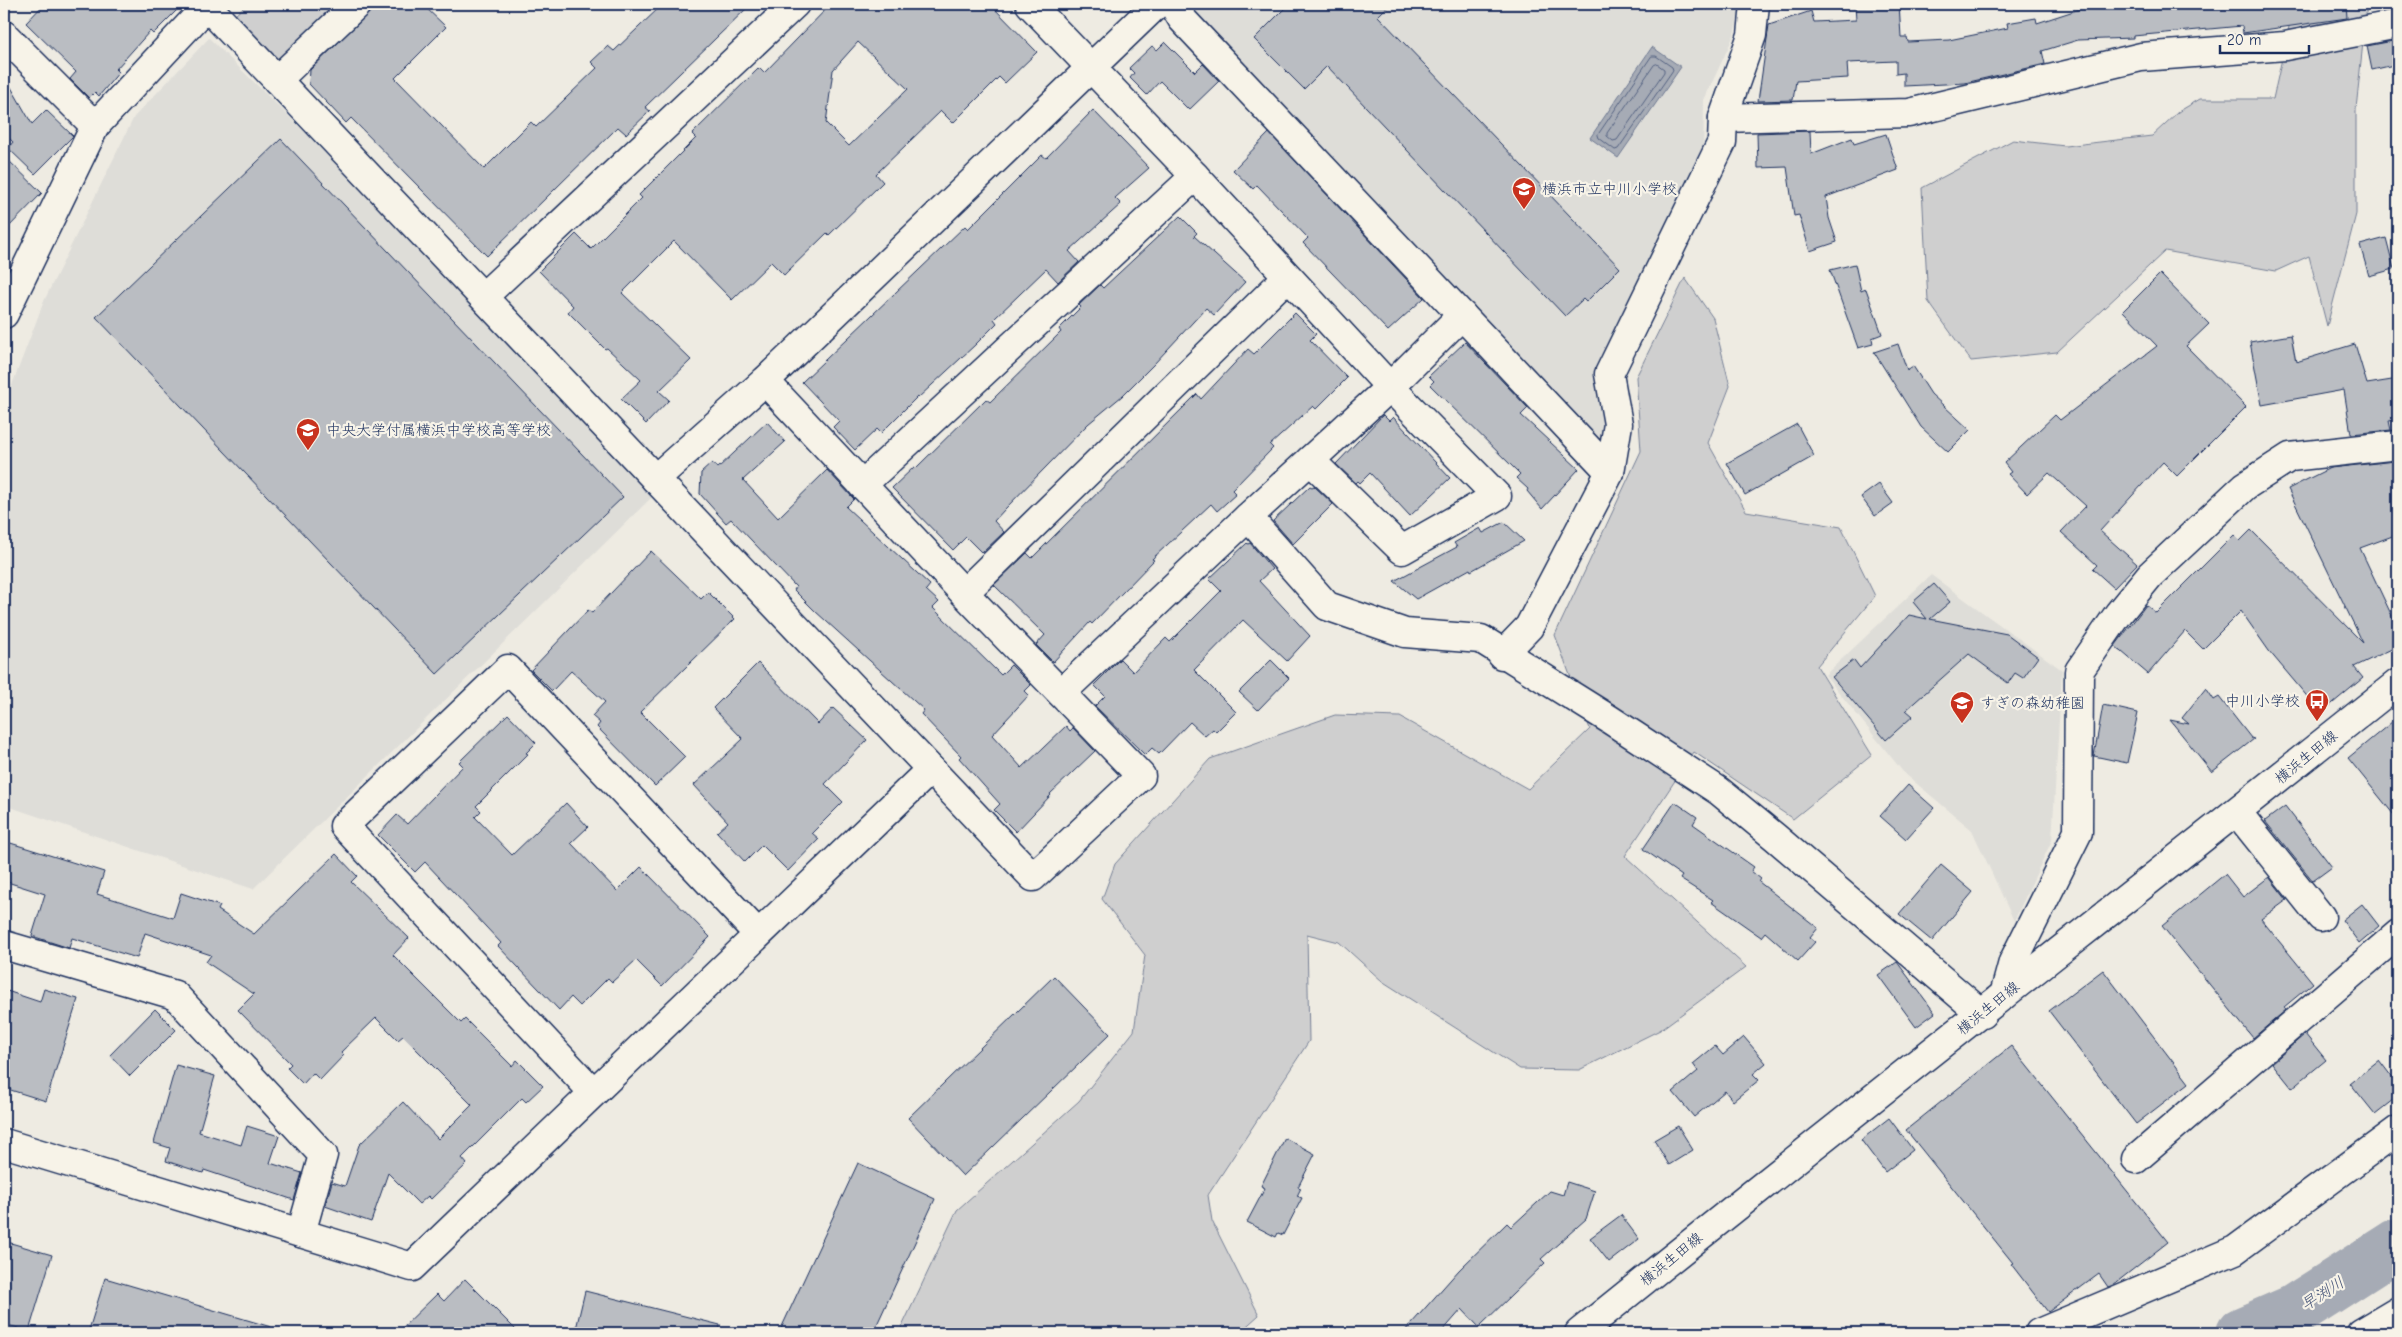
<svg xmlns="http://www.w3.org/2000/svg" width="2402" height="1337" viewBox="0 0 2402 1337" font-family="'Comic Neue','Klee One',sans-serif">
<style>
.built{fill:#deddd8}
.green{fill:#cfcfcf;stroke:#757f96}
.water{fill:#a6abb5;stroke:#6e7992}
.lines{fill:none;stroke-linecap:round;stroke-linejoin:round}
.shore{stroke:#536181;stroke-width:1}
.river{stroke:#a6abb5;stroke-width:52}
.building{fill:#babdc2;stroke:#1b2f5e;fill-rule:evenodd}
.minor-casing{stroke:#1b2f5e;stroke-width:31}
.major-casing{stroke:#1b2f5e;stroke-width:31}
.minor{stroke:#f7f3e8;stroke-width:28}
.major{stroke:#f7f3e8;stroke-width:28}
.labels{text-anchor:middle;stroke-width:4.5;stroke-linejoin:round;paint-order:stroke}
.poi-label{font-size:15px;fill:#1b2f5e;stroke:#f7f3e8;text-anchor:start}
.street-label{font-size:15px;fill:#1b2f5e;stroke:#f7f3e8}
.water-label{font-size:16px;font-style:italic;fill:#455478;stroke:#f7f3e8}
</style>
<rect width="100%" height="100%" fill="#eeebe2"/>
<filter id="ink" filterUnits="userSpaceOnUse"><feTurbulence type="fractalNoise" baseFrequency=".02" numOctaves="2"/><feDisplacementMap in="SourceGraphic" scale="10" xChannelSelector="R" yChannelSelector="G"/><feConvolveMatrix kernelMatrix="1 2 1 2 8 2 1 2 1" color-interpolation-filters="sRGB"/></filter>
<g filter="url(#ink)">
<g class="built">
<path d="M 1192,4 L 1741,4 L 1734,35 L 1704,100 L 1703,162 L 1683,190 L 1663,230 L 1604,418 L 1601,450 L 1186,10 Z"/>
<path d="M 209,38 L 440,265 L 653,496 L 253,889 L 4,805 L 4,406 L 44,301 L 134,117 Z"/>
<path d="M 1931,575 L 2062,670 L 2052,840 L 2014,921 L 1972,830 L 1904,773 L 1825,675 Z"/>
</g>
<g class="green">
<path d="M 247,4 L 346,4 L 280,69 L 234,16 Z"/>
<path d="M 2294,4 L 2367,4 L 2356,109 L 2356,214 L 2327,326 L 2309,256 L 2276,271 L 2165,251 L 2057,352 L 1971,361 L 1928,301 L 1922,188 L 2013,140 L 2065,146 L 2152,136 L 2178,112 L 2200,99 L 2273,99 Z"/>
<path d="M 1685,278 L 1713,318 L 1730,386 L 1708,443 L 1746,511 L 1841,527 L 1875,596 L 1817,666 L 1872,755 L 1793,819 L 1694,752 L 1625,856 L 1746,967 L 1660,1030 L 1579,1070 L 1520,1069 L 1382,981 L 1339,942 L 1307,934 L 1309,1041 L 1208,1195 L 1212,1221 L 1259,1315 L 1239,1333 L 899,1333 L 957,1210 L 1079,1101 L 1134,1031 L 1145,955 L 1102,899 L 1115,864 L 1210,759 L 1335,715 L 1400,717 L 1528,789 L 1590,729 L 1555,635 L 1641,451 L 1636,377 Z"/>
</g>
<path class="water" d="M 1652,47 L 1681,67 L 1618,158 L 1590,138 Z"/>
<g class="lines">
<g class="shore">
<path d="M 1652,56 L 1656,56 L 1672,67 L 1673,70 L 1618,149 L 1615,150 L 1599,138 L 1598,135 Z"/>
<path d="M 1657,64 L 1664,69 L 1664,72 L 1617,140 L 1613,141 L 1607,136 L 1607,133 L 1654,65 Z"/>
</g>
<path class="river" d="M 2242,1333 L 2295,1310 L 2398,1244"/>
</g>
<g class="building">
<path d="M 44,4 L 183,4 L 153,34 L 150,31 L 116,69 L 119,72 L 99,96 L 95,92 L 89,98 L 70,79 L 76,72 L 26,23 Z"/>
<path d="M 378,4 L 422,4 L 446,27 L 395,78 L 484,169 L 531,122 L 536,127 L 597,68 L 591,62 L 608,46 L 614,51 L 663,4 L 751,4 L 645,107 L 650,111 L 626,134 L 618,127 L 487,256 L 351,118 L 346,123 L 309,84 L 310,70 Z"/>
<path d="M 831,4 L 990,4 L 1037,52 L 1005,83 L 999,77 L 953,123 L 941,111 L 876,174 L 883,182 L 829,235 L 827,233 L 784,275 L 771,262 L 732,300 L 674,241 L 622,293 L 691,360 L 659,391 L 669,400 L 646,424 L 621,399 L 641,380 L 607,348 L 605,349 L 568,312 L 573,306 L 539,271 L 576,234 L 591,249 L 642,198 L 639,195 L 696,138 L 692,134 L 759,68 L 764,73 ZM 858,42 L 908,89 L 849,146 L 826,123 L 833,70 Z"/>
<path d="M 1289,4 L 1390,4 L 1378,16 L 1620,268 L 1586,302 L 1583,299 L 1565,316 L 1327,66 L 1304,89 L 1254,39 Z"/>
<path d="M 1855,4 L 1899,4 L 1901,37 L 1907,37 L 1908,42 L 1949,40 L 2008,28 L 2007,23 L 2036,18 L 2037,23 L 2086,7 L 2143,4 L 2346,4 L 2347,18 L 2243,33 L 2242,26 L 2133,36 L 2133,38 L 2078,40 L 2042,51 L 2045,64 L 1965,83 L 1904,86 L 1904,73 L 1896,74 L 1896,61 L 1847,63 L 1848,78 L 1796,81 L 1793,100 L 1758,101 L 1769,25 L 1811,11 L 1814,22 L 1856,20 Z"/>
<path d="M 2398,40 L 2398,64 L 2372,70 L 2367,46 Z"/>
<path d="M 1165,42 L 1195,72 L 1203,64 L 1219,81 L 1189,110 L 1160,81 L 1147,95 L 1130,78 L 1134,73 L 1129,68 L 1152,46 L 1157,50 Z"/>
<path d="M 4,75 L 32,124 L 46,110 L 73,136 L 35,174 L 8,148 L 13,142 L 4,133 Z"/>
<path d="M 1093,110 L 1149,168 L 1115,198 L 1121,204 L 1069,251 L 1079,262 L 1058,282 L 1046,269 L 994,319 L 997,323 L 975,345 L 918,398 L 917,397 L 881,433 L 877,429 L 855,450 L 833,427 L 839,421 L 802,382 L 965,226 L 968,229 L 1042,155 L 1046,158 Z"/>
<path d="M 1810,131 L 1811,154 L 1852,138 L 1854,144 L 1886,134 L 1898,170 L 1826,197 L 1829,218 L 1837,242 L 1810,251 L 1799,215 L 1794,216 L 1787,167 L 1758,168 L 1757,133 Z"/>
<path d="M 1269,133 L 1424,298 L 1388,331 L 1303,243 L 1308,238 L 1257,185 L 1253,189 L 1233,170 Z"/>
<path d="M 281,139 L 623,497 L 437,674 L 96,317 Z"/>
<path d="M 4,156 L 42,193 L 4,232 Z"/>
<path d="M 1180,216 L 1197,233 L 1194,236 L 1245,282 L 1214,315 L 1206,308 L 1154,364 L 1122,396 L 1088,424 L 1005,509 L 994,521 L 1004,532 L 982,553 L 966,537 L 953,550 L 892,488 L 914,467 L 916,468 L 986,399 L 990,402 L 1061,332 L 1059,329 L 1081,307 L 1079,305 L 1100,285 L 1103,288 Z"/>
<path d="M 2386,238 L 2394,269 L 2369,276 L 2360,245 Z"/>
<path d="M 1855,264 L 1861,291 L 1866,289 L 1882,334 L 1872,338 L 1873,344 L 1858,348 L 1830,270 Z"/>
<path d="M 2160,274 L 2209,324 L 2186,346 L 2246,407 L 2177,476 L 2163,462 L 2100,531 L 2137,564 L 2114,588 L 2093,569 L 2097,565 L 2061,532 L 2086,506 L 2049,473 L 2027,494 L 2008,474 L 2011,472 L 2004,463 L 2055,415 L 2060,420 L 2157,346 L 2123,311 Z"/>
<path d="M 1295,313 L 1316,334 L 1310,340 L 1347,378 L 1316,409 L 1313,406 L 1270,445 L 1273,448 L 1232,490 L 1236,494 L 1217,511 L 1211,504 L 1152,559 L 1154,560 L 1092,624 L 1090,622 L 1053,662 L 1036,645 L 1045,635 L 994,585 L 1027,553 L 1032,558 L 1197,394 L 1201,399 L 1248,349 L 1254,354 Z"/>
<path d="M 2291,335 L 2296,362 L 2355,344 L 2367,384 L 2398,379 L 2398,420 L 2389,421 L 2391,430 L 2351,434 L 2344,390 L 2262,405 L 2250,342 Z"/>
<path d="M 1465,342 L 1528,408 L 1521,415 L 1579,469 L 1542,509 L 1527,491 L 1528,489 L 1516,478 L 1520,474 L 1430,385 L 1434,381 L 1429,376 Z"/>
<path d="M 1898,344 L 1907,370 L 1913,366 L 1931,394 L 1970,430 L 1948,452 L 1921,427 L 1874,352 Z"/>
<path d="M 1383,415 L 1389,421 L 1393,417 L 1450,478 L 1410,516 L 1370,473 L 1360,483 L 1358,481 L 1356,483 L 1336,464 Z"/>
<path d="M 767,422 L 785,442 L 743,480 L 778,518 L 827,470 L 854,499 L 846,507 L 930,585 L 926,590 L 939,602 L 933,608 L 1001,675 L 1011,665 L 1031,685 L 1025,691 L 1029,695 L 992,735 L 1022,768 L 1066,726 L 1070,731 L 1073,728 L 1095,751 L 1050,794 L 1051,795 L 1016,832 L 994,810 L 1000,804 L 959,758 L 961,756 L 921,714 L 924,710 L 815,611 L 794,590 L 796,587 L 731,519 L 726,523 L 700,494 L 701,473 L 712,463 L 718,468 Z"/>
<path d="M 1797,424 L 1814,456 L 1745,495 L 1727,463 Z"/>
<path d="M 2395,461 L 2398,484 L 2398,534 L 2360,548 L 2398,629 L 2398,646 L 2354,667 L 2363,678 L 2321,713 L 2269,651 L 2241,611 L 2203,649 L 2185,631 L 2148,674 L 2115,646 L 2146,605 L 2156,613 L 2234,535 L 2240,541 L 2251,530 L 2363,643 L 2288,489 L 2330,468 Z"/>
<path d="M 1879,484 L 1893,503 L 1875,516 L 1861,497 Z"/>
<path d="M 1310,486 L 1312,487 L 1314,486 L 1333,504 L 1293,544 L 1273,521 Z"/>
<path d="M 1504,522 L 1524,541 L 1471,571 L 1470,569 L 1416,599 L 1394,581 L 1457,547 L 1454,543 L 1480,528 L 1483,533 Z"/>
<path d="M 1247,543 L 1248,544 L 1250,543 L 1272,569 L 1259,581 L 1310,636 L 1287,661 L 1243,620 L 1194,670 L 1236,712 L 1216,732 L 1213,729 L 1205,736 L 1190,722 L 1159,754 L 1152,748 L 1145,755 L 1095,706 L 1105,696 L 1094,685 L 1120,659 L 1133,672 L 1166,638 L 1170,642 L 1221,591 L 1209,579 Z"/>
<path d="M 651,551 L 701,599 L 708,592 L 735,619 L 640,712 L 685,757 L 655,786 L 597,727 L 600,723 L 592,716 L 605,702 L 571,671 L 552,691 L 531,670 L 588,610 L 592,613 Z"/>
<path d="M 1934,584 L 1950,602 L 1930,619 L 2007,634 L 2038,657 L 2023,678 L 2015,673 L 2008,683 L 1969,654 L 1906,710 L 1913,716 L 1886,740 L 1832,677 L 1854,660 L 1860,668 L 1909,615 L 1927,619 L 1913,602 Z"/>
<path d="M 1271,660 L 1289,678 L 1258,710 L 1239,692 Z"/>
<path d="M 758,663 L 818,724 L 833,708 L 867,740 L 825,784 L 843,802 L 812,833 L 819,839 L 788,871 L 762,845 L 745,862 L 717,832 L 728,822 L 694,785 L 743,739 L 713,708 Z"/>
<path d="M 2206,688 L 2214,700 L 2219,697 L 2251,738 L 2254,739 L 2212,772 L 2170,720 L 2189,724 L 2182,718 Z"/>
<path d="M 2103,705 L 2138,713 L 2127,763 L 2094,756 Z"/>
<path d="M 508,714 L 536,743 L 526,753 L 528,754 L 476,806 L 481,811 L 475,817 L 512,855 L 566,803 L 588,827 L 571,843 L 617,891 L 641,867 L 710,937 L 662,986 L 636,960 L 612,982 L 608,978 L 580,1006 L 571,997 L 559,1010 L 498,946 L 501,943 L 425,862 L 415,872 L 378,835 L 397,815 L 407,824 L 463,766 L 459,762 Z"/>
<path d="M 2398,717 L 2398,820 L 2348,758 Z"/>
<path d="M 1908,785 L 1934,808 L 1906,839 L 1880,816 Z"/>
<path d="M 1675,802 L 1697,817 L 1693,824 L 1754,867 L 1751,871 L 1761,879 L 1759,882 L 1818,928 L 1810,938 L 1815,942 L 1798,961 L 1765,932 L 1761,937 L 1711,902 L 1713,900 L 1680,879 L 1682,876 L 1643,849 Z"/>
<path d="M 2285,806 L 2332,867 L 2313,881 L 2265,821 Z"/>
<path d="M 4,841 L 104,872 L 97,894 L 173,918 L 181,893 L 220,906 L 218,910 L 254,934 L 336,854 L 357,876 L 351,882 L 409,938 L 393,955 L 461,1023 L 465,1019 L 512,1066 L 517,1060 L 543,1086 L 526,1102 L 522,1098 L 462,1158 L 467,1164 L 431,1199 L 428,1196 L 419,1204 L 388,1173 L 371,1222 L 325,1206 L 332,1182 L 345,1186 L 359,1145 L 403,1102 L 438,1139 L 472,1105 L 403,1036 L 398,1040 L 376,1018 L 341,1052 L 344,1055 L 320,1080 L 313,1073 L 303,1084 L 287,1068 L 291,1064 L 238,1010 L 254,994 L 206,962 L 211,955 L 145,933 L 137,958 L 72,938 L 69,948 L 32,936 L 45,894 L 4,881 Z"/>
<path d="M 1941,865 L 1973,892 L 1932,941 L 1899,914 Z"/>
<path d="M 2225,874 L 2243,897 L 2269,877 L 2287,900 L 2261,919 L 2313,983 L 2284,1007 L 2286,1010 L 2253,1038 L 2162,926 Z"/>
<path d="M 2362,904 L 2379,926 L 2359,943 L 2342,920 Z"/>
<path d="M 1897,962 L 1935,1013 L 1916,1027 L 1878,975 Z"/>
<path d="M 2103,970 L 2189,1083 L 2136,1124 L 2049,1011 Z"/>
<path d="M 1054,976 L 1110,1034 L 963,1176 L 908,1118 Z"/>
<path d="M 44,989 L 78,999 L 46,1101 L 4,1088 L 4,990 L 40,1002 Z"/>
<path d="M 155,1009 L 176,1030 L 130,1076 L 110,1055 Z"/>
<path d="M 2305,1034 L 2326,1060 L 2292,1088 L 2272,1063 Z"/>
<path d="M 1744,1037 L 1766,1063 L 1753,1074 L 1759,1080 L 1733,1101 L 1725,1091 L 1694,1117 L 1673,1092 L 1698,1071 L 1693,1064 L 1715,1046 L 1723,1055 Z"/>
<path d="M 2011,1046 L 2168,1242 L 2113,1285 L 2108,1287 L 2099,1274 L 2048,1312 L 2011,1264 L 2013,1263 L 1906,1130 Z"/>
<path d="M 2379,1060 L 2398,1085 L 2398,1096 L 2375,1114 L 2350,1083 Z"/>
<path d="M 176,1065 L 215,1076 L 199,1132 L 241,1145 L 247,1126 L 279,1136 L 270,1163 L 302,1173 L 294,1200 L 204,1170 L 203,1173 L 166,1161 L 170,1148 L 154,1143 Z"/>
<path d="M 1889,1118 L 1913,1150 L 1885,1172 L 1861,1140 Z"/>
<path d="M 1678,1126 L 1693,1150 L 1669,1165 L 1654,1140 Z"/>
<path d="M 1285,1138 L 1315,1154 L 1298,1187 L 1301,1188 L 1297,1196 L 1302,1198 L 1283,1235 L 1278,1233 L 1276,1237 L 1247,1222 L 1265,1188 L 1261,1186 Z"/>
<path d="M 858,1163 L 935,1199 L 873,1333 L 779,1333 Z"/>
<path d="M 1567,1182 L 1595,1191 L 1586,1219 L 1541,1259 L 1545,1263 L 1479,1327 L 1462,1309 L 1441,1333 L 1403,1333 L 1459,1270 L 1507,1223 L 1511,1227 L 1550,1191 L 1563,1195 Z"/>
<path d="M 1621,1215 L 1639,1239 L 1609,1262 L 1590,1238 Z"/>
<path d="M 4,1241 L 52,1255 L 29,1331 L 4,1324 Z"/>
<path d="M 105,1278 L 271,1327 L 270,1333 L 88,1333 Z"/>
<path d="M 465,1279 L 519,1333 L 397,1333 L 437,1294 L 444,1301 Z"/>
<path d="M 585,1291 L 720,1325 L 719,1333 L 575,1333 Z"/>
</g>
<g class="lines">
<g class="minor-casing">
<g id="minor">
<path d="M 205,4 L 1033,877 L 1141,776 L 964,593 L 765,381"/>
<path d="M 1030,4 L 1195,176 L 1390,387 L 1497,496 L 1402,550 L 1310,460"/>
<path d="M 1173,4 L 1182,19 L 1610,472"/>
<path d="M 4,35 L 95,126"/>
<path d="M 277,80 L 357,4"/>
<path d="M 1723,118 L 1909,113 L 2141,57 L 2285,46 L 2398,24"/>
<path d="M 484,296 L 795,4"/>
<path d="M 4,314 L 95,126 L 207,6"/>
<path d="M 655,479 L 765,381 L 1157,4"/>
<path d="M 862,485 L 1195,176"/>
<path d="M 1248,517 L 1327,606 L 1405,633 L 1481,639 L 1609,719 L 1719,791 L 1775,837 L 1982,1014"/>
<path d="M 964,593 L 1287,277"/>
<path d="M 1502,655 L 1529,627 L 1610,472 L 1618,424 L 1609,374 L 1722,142 L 1723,118 L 1752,35 L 1755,4"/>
<path d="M 1061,693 L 1248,517 L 1390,387 L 1462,315"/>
<path d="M 2237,812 L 2321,917"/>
<path d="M 4,945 L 175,995 L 323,1155 L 301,1233"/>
<path d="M 2004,995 L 2013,962 L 2078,832 L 2079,671 L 2119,613 L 2150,575 L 2245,486 L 2290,457 L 2398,445"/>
<path d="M 593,1092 L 344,826 L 508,669 L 758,934"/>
<path d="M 4,1143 L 412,1267 L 930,770"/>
<path d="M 2136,1159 L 2398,934"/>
<path d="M 2039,1333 L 2235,1250 L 2398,1130"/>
<path d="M 2361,1333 L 2398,1311"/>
</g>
</g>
<g class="major-casing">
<path id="major" d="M 1579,1333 C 1850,1114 2126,900 2398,683"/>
</g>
<use href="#minor" class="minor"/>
<use href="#major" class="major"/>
</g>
</g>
<defs>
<g id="school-pin" transform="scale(1.25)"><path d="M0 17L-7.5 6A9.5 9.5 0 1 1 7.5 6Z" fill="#c8321e" stroke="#f7f3e8"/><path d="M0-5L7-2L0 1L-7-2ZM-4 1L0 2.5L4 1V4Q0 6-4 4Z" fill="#fff"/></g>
<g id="bus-pin" transform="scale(1.25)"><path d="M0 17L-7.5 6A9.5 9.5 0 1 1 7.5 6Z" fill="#c8321e" stroke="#f7f3e8"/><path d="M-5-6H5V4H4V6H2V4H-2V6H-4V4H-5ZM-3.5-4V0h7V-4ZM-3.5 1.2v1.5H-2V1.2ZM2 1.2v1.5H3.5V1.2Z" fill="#fff"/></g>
</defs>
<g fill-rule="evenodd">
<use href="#school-pin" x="1524" y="189"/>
<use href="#school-pin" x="308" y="430"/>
<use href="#bus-pin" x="2317" y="701"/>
<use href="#school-pin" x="1962" y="703"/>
</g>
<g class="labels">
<g class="poi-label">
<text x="1542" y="194">横浜市立中川小学校</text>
<text x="326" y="435">中央大学付属横浜中学校高等学校</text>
<text x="2300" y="706" text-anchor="end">中川小学校</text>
<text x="1980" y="708">すぎの森幼稚園</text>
</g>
<g class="street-label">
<text transform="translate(2306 757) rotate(-39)" y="5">横浜生田線</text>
<text transform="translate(1988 1008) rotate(-39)" y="5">横浜生田線</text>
<text transform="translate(1671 1259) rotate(-39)" y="5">横浜生田線</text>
</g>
<g class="water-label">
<text transform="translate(2322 1293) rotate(-33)" y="6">早渕川</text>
</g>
</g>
<rect width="2402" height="1337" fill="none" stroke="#f7f3e8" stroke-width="20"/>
<rect x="10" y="10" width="2382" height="1317" fill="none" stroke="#1b2f5e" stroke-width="2" filter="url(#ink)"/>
<path d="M2220 45v8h89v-8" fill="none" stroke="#1b2f5e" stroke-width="2.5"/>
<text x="2227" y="45" font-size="15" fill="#1b2f5e" stroke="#f7f3e8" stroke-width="4" paint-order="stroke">20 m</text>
</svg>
